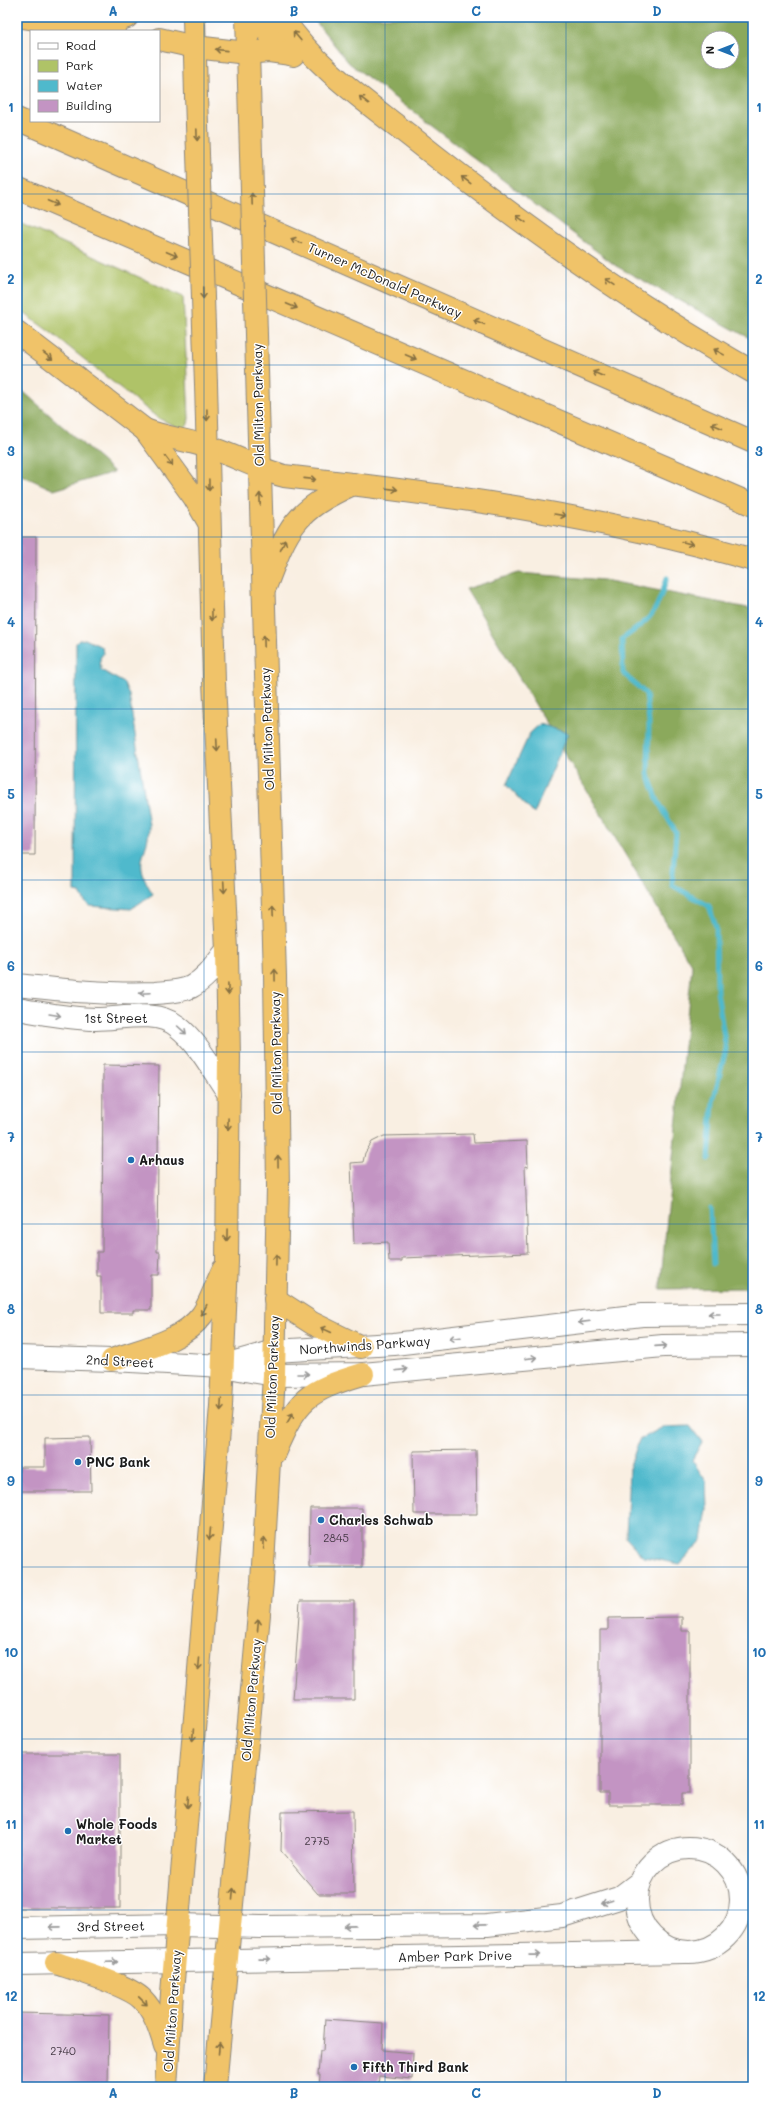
<svg xmlns="http://www.w3.org/2000/svg" width="770" height="2104" viewBox="0 0 770 2104" font-family="Mali,sans-serif">
<style>
.green{fill:#afc367;stroke:#667042}
.forest{fill:#8ba95c;stroke:#54623c;fill-rule:evenodd}
.water{fill:#4fb9cc;stroke:#366a74}
.lines{fill:none;stroke-linecap:round;stroke-linejoin:round}
.stream{stroke:#4fb9cc;stroke-width:5}
.building{fill:#c394c3}
.minor-casing{stroke:#8a867f;stroke-width:24}
.highway-casing{stroke:#8a867f;stroke-width:24}
.minor{stroke:#fff;stroke-width:22}
.highway{stroke:#f0c369;stroke-width:22}
.highway-bridge-casing{stroke:#8a867f;stroke-width:24;stroke-linecap:butt}
.highway-bridge{stroke:#f0c369;stroke-width:22}
.oneway{stroke:#867042}
.oneway2{stroke:#999}
.grid{fill:none;stroke:#1f6fb2;stroke-width:1;stroke-opacity:0.55}
.poi-dot{fill:#1f6fb2;stroke:#fff;stroke-width:1.5}
.labels{text-anchor:middle;stroke-width:3;stroke-linejoin:round;paint-order:stroke}
.number-label{font-size:11px;fill:#463a46}
.street-label{font-size:13px;fill:#1c1c1c;stroke:#fff}
.poi-label{font-size:13px;font-weight:bold;fill:#1c1c1c;stroke:#fff;text-anchor:start}
.neatline{fill:none;stroke:#1f6fb2;stroke-width:1.5}
.grid-label{font-size:13px;text-anchor:middle;font-weight:bold;fill:#1f6fb2}
</style>
<rect width="100%" height="100%" fill="#fff"/>
<filter id="ink" filterUnits="userSpaceOnUse"><feTurbulence type="fractalNoise" baseFrequency=".025" numOctaves="2"/><feDisplacementMap in="SourceGraphic" scale="8" xChannelSelector="R" yChannelSelector="G"/><feConvolveMatrix kernelMatrix="1 2 1 2 8 2 1 2 1" color-interpolation-filters="sRGB"/></filter>
<filter id="wash" filterUnits="userSpaceOnUse"><feTurbulence type="fractalNoise" baseFrequency=".012" numOctaves="4" result="noise"/><feDisplacementMap in="SourceGraphic" scale="16" xChannelSelector="R" yChannelSelector="G"/><feGaussianBlur stdDeviation="0.9" result="paint"/><feColorMatrix in="noise" values="0 0 0 0 0 0 0 0 0 0 0 0 0 0 0 0 0 1.4 0 .05"/><feComposite in="paint" operator="in"/></filter>
<g filter="url(#wash)">
<rect width="100%" height="100%" fill="#f9efe2"/>
<path class="green" d="M 17,222 L 183,297 L 189,418 L 188,424 L 184,428 L 177,427 L 158,418 L 50,332 L 17,308 Z"/>
<g class="forest">
<path d="M 312,17 L 753,17 L 753,340 L 616,266 L 349,63 ZM 708,38 L 732,38 L 732,62 L 708,62 Z"/>
<path d="M 17,386 L 114,472 L 54,490 L 17,473 Z"/>
<path d="M 519,573 L 604,580 L 753,609 L 753,1288 L 660,1289 L 692,966 L 466,589 Z"/>
</g>
<g class="water">
<path d="M 85,639 L 102,647 L 103,654 L 100,658 L 101,670 L 124,683 L 129,695 L 149,825 C 149,858 130,858 153,894 L 131,909 L 90,906 L 85,902 L 80,893 L 75,892 L 76,643 L 79,640 Z"/>
<path d="M 540,724 L 568,733 L 534,814 L 506,785 L 530,733 Z"/>
<path d="M 690,1426 L 702,1442 L 692,1460 L 706,1481 L 707,1509 L 702,1540 L 680,1564 L 644,1557 L 626,1538 L 629,1469 L 639,1440 L 663,1427 Z"/>
</g>
<g class="lines">
<g class="stream">
<path d="M 667,578 C 656,613 653,618 622,639 L 623,673 L 646,694 L 649,723 L 648,774 L 658,801 L 676,833 L 672,885 L 709,906 L 716,927 L 717,991 L 726,1049 L 713,1102 L 709,1159"/>
<path d="M 710,1208 L 713,1264"/>
</g>
</g>
<g id="blocks">
<g class="building">
<path d="M 17,537 L 36,537 L 35,855 L 17,855 Z"/>
<path d="M 103,1065 L 159,1066 L 157,1252 L 160,1252 L 159,1275 L 151,1275 L 151,1310 L 133,1310 L 133,1313 L 101,1313 L 101,1276 L 97,1276 L 97,1252 L 102,1252 Z"/>
<path d="M 473,1134 L 474,1143 L 527,1141 L 528,1167 L 525,1166 L 528,1253 L 402,1258 L 402,1261 L 389,1261 L 388,1242 L 354,1244 L 351,1163 L 363,1162 L 365,1153 L 372,1142 L 384,1136 Z"/>
<path d="M 90,1437 L 91,1491 L 19,1491 L 19,1467 L 45,1467 L 45,1438 Z"/>
<path d="M 476,1450 L 477,1514 L 414,1514 L 413,1451 Z"/>
<path d="M 310,1508 L 362,1508 L 362,1567 L 309,1567 Z"/>
<path d="M 300,1601 L 354,1601 L 354,1699 L 293,1699 Z"/>
<path d="M 682,1617 L 682,1631 L 690,1631 L 690,1793 L 682,1793 L 682,1805 L 608,1805 L 608,1793 L 600,1793 L 600,1630 L 608,1630 L 608,1618 Z"/>
<rect x="17" y="1754" width="103" height="154"/>
<path d="M 353,1811 L 354,1894 L 318,1894 L 281,1851 L 282,1812 Z"/>
<path d="M 17,2013 L 109,2015 L 108,2087 L 17,2087 Z"/>
<path d="M 325,2019 L 383,2023 L 382,2050 L 413,2053 L 412,2079 L 379,2076 L 378,2087 L 319,2087 L 320,2075 L 318,2075 L 320,2051 L 323,2051 Z"/>
</g>
</g>
</g>
<g filter="url(#ink)">
<use href="#blocks" fill-opacity="0" stroke="#8a867f" stroke-width="1"/>
<g class="lines">
<g class="minor-casing">
<g id="minor">
<path d="M 17,985 C 63,990 109,995 155,993 C 166,992 180,992 191,987 C 207,978 216,964 227,950"/>
<path d="M 17,1009 C 43,1013 69,1019 96,1019 C 121,1019 156,1009 177,1026 C 199,1043 213,1071 229,1094"/>
<path d="M 17,1357 L 112,1360 L 223,1366 L 274,1375 L 363,1374 L 663,1346 L 753,1345"/>
<path d="M 228,1364 L 274,1351 L 394,1344 L 642,1315 L 753,1314"/>
<circle cx="689" cy="1900" r="52"/>
<path d="M 17,1928 L 178,1925 L 261,1927 L 487,1925 L 562,1916 L 619,1898 L 640,1882"/>
<path d="M 17,1964 L 684,1952"/>
</g>
</g>
<g class="highway-casing">
<g id="highway">
<path d="M 22,17 L 114,31"/>
<path d="M 194,17 L 196,96"/>
<path d="M 247,17 L 250,119"/>
<path d="M 256,17 L 276,42 L 293,55"/>
<path d="M 282,17 C 314,66 364,100 410,136 C 518,222 632,304 753,372"/>
<path d="M 97,28 L 127,17"/>
<path d="M 159,39 L 195,47 L 247,53 L 269,51 L 291,54"/>
<path d="M 17,119 L 753,442"/>
<path d="M 17,188 L 753,505"/>
<path d="M 17,332 L 145,430 L 194,497 L 208,521"/>
<path d="M 145,430 C 166,438 188,440 208,447 C 234,455 258,469 284,476 C 441,494 600,515 753,560"/>
<path d="M 266,585 C 288,527 294,511 353,484"/>
<path d="M 275,1299 L 312,1323 L 361,1347"/>
<path d="M 112,1360 C 142,1349 182,1342 202,1315 C 211,1302 216,1284 223,1270"/>
<path d="M 274,1453 C 298,1398 306,1391 363,1374"/>
<path d="M 56,1963 C 77,1970 128,1985 142,1999 C 155,2012 160,2030 165,2046"/>
<path d="M 166,2087 L 172,1993 L 221,1406 L 227,1262 L 229,1057 L 227,950 L 214,682 L 206,384"/>
<path d="M 215,2087 L 262,1582 L 274,1375 L 278,1186 L 275,976 L 258,406"/>
</g>
</g>
<use href="#minor" class="minor"/>
<use href="#highway" class="highway"/>
<g class="highway-bridge-casing">
<g id="highway-bridge">
<path d="M 196,96 L 206,384"/>
<path d="M 250,119 L 258,406"/>
</g>
</g>
<use href="#highway-bridge" class="highway-bridge"/>
</g>
<defs><path id="oneway-shaft" d="M-6 0H5M1.5-3L5.5 0L1.5 3" fill="none" stroke-width="1.6" stroke-linecap="round" stroke-linejoin="round"/></defs>
<g class="oneway">
<use href="#oneway-shaft" transform="translate(297 36) rotate(-130)"/>
<use href="#oneway-shaft" transform="translate(221 50) rotate(-174)"/>
<use href="#oneway-shaft" transform="translate(364 100) rotate(-142)"/>
<use href="#oneway-shaft" transform="translate(197 135) rotate(88)"/>
<use href="#oneway-shaft" transform="translate(466 180) rotate(-143)"/>
<use href="#oneway-shaft" transform="translate(252 199) rotate(-92)"/>
<use href="#oneway-shaft" transform="translate(53 203) rotate(23)"/>
<use href="#oneway-shaft" transform="translate(521 219) rotate(-145)"/>
<use href="#oneway-shaft" transform="translate(296 241) rotate(-156)"/>
<use href="#oneway-shaft" transform="translate(172 254) rotate(23)"/>
<use href="#oneway-shaft" transform="translate(610 282) rotate(-146)"/>
<use href="#oneway-shaft" transform="translate(203 293) rotate(88)"/>
<use href="#oneway-shaft" transform="translate(292 306) rotate(23)"/>
<use href="#oneway-shaft" transform="translate(479 322) rotate(-156)"/>
<use href="#oneway-shaft" transform="translate(719 352) rotate(-151)"/>
<use href="#oneway-shaft" transform="translate(48 356) rotate(37)"/>
<use href="#oneway-shaft" transform="translate(411 357) rotate(23)"/>
<use href="#oneway-shaft" transform="translate(598 374) rotate(-156)"/>
<use href="#oneway-shaft" transform="translate(207 415) rotate(89)"/>
<use href="#oneway-shaft" transform="translate(717 426) rotate(-156)"/>
<use href="#oneway-shaft" transform="translate(169 461) rotate(53)"/>
<use href="#oneway-shaft" transform="translate(310 479) rotate(6)"/>
<use href="#oneway-shaft" transform="translate(209 485) rotate(89)"/>
<use href="#oneway-shaft" transform="translate(392 489) rotate(7)"/>
<use href="#oneway-shaft" transform="translate(260 499) rotate(-92)"/>
<use href="#oneway-shaft" transform="translate(560 515) rotate(10)"/>
<use href="#oneway-shaft" transform="translate(687 543) rotate(14)"/>
<use href="#oneway-shaft" transform="translate(283 545) rotate(-65)"/>
<use href="#oneway-shaft" transform="translate(212 615) rotate(89)"/>
<use href="#oneway-shaft" transform="translate(264 641) rotate(-92)"/>
<use href="#oneway-shaft" transform="translate(217 745) rotate(87)"/>
<use href="#oneway-shaft" transform="translate(224 887) rotate(87)"/>
<use href="#oneway-shaft" transform="translate(273 911) rotate(-92)"/>
<use href="#oneway-shaft" transform="translate(275 975) rotate(-91)"/>
<use href="#oneway-shaft" transform="translate(228 989) rotate(89)"/>
<use href="#oneway-shaft" transform="translate(228 1124) rotate(91)"/>
<use href="#oneway-shaft" transform="translate(278 1161) rotate(-91)"/>
<use href="#oneway-shaft" transform="translate(227 1235) rotate(91)"/>
<use href="#oneway-shaft" transform="translate(276 1260) rotate(-89)"/>
<use href="#oneway-shaft" transform="translate(204 1310) rotate(118)"/>
<use href="#oneway-shaft" transform="translate(326 1330) rotate(-155)"/>
<use href="#oneway-shaft" transform="translate(221 1405) rotate(93)"/>
<use href="#oneway-shaft" transform="translate(290 1418) rotate(-59)"/>
<use href="#oneway-shaft" transform="translate(210 1534) rotate(95)"/>
<use href="#oneway-shaft" transform="translate(264 1543) rotate(-87)"/>
<use href="#oneway-shaft" transform="translate(258 1625) rotate(-85)"/>
<use href="#oneway-shaft" transform="translate(199 1664) rotate(95)"/>
<use href="#oneway-shaft" transform="translate(193 1735) rotate(94)"/>
<use href="#oneway-shaft" transform="translate(188 1802) rotate(95)"/>
<use href="#oneway-shaft" transform="translate(233 1894) rotate(-85)"/>
<use href="#oneway-shaft" transform="translate(143 2001) rotate(44)"/>
<use href="#oneway-shaft" transform="translate(219 2048) rotate(-85)"/>
</g>
<g class="oneway2">
<use href="#oneway-shaft" transform="translate(145 993) rotate(177)"/>
<use href="#oneway-shaft" transform="translate(55 1015) rotate(9)"/>
<use href="#oneway-shaft" transform="translate(182 1030) rotate(42)"/>
<use href="#oneway-shaft" transform="translate(714 1314) rotate(180)"/>
<use href="#oneway-shaft" transform="translate(584 1322) rotate(173)"/>
<use href="#oneway-shaft" transform="translate(455 1338) rotate(174)"/>
<use href="#oneway-shaft" transform="translate(661 1346) rotate(-4)"/>
<use href="#oneway-shaft" transform="translate(531 1358) rotate(-6)"/>
<use href="#oneway-shaft" transform="translate(402 1370) rotate(-6)"/>
<use href="#oneway-shaft" transform="translate(303 1374)"/>
<use href="#oneway-shaft" transform="translate(607 1902) rotate(162)"/>
<use href="#oneway-shaft" transform="translate(480 1925) rotate(179)"/>
<use href="#oneway-shaft" transform="translate(350 1926) rotate(179)"/>
<use href="#oneway-shaft" transform="translate(55 1927) rotate(179)"/>
<use href="#oneway-shaft" transform="translate(535 1955) rotate(-1)"/>
<use href="#oneway-shaft" transform="translate(265 1959) rotate(-1)"/>
<use href="#oneway-shaft" transform="translate(112 1962) rotate(-2)"/>
</g>
</g>
<path class="grid" d="M 204,17 L 204,2087M 385,17 L 385,2087M 566,17 L 566,2087M 17,194 L 753,194M 17,365 L 753,365M 17,537 L 753,537M 17,709 L 753,709M 17,880 L 753,880M 17,1052 L 753,1052M 17,1224 L 753,1224M 17,1395 L 753,1395M 17,1567 L 753,1567M 17,1739 L 753,1739M 17,1910 L 753,1910"/>
<g class="poi-dot">
<circle cx="131" cy="1160" r="4"/>
<circle cx="78" cy="1462" r="4"/>
<circle cx="321" cy="1520" r="4"/>
<circle cx="68" cy="1831" r="4"/>
<circle cx="354" cy="2067" r="4"/>
</g>
<g class="labels">
<g class="number-label">
<text x="336" y="1542">2845</text>
<text x="317" y="1845">2775</text>
<text x="63" y="2055">2740</text>
</g>
<g class="street-label">
<text transform="translate(385 280) rotate(24)" y="5">Turner McDonald Parkway</text>
<text transform="translate(258 405) rotate(-91)" y="5">Old Milton Parkway</text>
<text transform="translate(267 729) rotate(-92)" y="5">Old Milton Parkway</text>
<text x="116" y="1023">1st Street</text>
<text transform="translate(276 1053) rotate(-91)" y="5">Old Milton Parkway</text>
<text transform="translate(365 1345) rotate(-4)" y="5">Northwinds Parkway</text>
<text transform="translate(120 1361) rotate(3)" y="5">2nd Street</text>
<text transform="translate(272 1377) rotate(-88)" y="5">Old Milton Parkway</text>
<text transform="translate(251 1700) rotate(-85)" y="5">Old Milton Parkway</text>
<text transform="translate(111 1926) rotate(-1)" y="5">3rd Street</text>
<text transform="translate(455 1956) rotate(-1)" y="5">Amber Park Drive</text>
<text transform="translate(172 2011) rotate(-86)" y="5">Old Milton Parkway</text>
</g>
<g class="poi-label">
<text x="139" y="1165">Arhaus</text>
<text x="86" y="1467">PNC Bank</text>
<text x="329" y="1525">Charles Schwab</text>
<text x="76" y="1829">Whole Foods<tspan x="76" dy="15">Market</tspan></text>
<text x="362" y="2072">Fifth Third Bank</text>
</g>
</g>
<rect width="770" height="2104" fill="none" stroke="#fff" stroke-width="44"/>
<rect x="30" y="30" width="130" height="92" fill="#ffffff" stroke="#a4a4a4"/>
<rect x="38" y="43" width="20" height="6" fill="#ffffff" stroke="#a4a4a4"/>
<text x="66" y="50" font-size="12" fill="#1c1c1c">Road</text>
<rect x="38" y="60" width="20" height="12" fill="#afc367" stroke="#a4a4a4"/>
<text x="66" y="70" font-size="12" fill="#1c1c1c">Park</text>
<rect x="38" y="80" width="20" height="12" fill="#4fb9cc" stroke="#a4a4a4"/>
<text x="66" y="90" font-size="12" fill="#1c1c1c">Water</text>
<rect x="38" y="100" width="20" height="12" fill="#c394c3" stroke="#a4a4a4"/>
<text x="66" y="110" font-size="12" fill="#1c1c1c">Building</text>
<g transform="translate(720 50) rotate(270)"><circle r="19" fill="#ffffff" stroke="#a4a4a4"/>
<path d="M0-3L7 15L0 10L-7 15Z" fill="#1f6fb2"/>
<text y="-6" font-size="11" font-weight="bold" text-anchor="middle" fill="#1c1c1c">N</text>
</g>
<rect x="22" y="22" width="726" height="2060" class="neatline"/>
<g class="grid-label">
<text x="113" y="16">A</text>
<text x="294" y="16">B</text>
<text x="476" y="16">C</text>
<text x="657" y="16">D</text>
<text x="11" y="112">1</text>
<text x="759" y="112">1</text>
<text x="11" y="284">2</text>
<text x="759" y="284">2</text>
<text x="11" y="456">3</text>
<text x="759" y="456">3</text>
<text x="11" y="627">4</text>
<text x="759" y="627">4</text>
<text x="11" y="799">5</text>
<text x="759" y="799">5</text>
<text x="11" y="971">6</text>
<text x="759" y="971">6</text>
<text x="11" y="1142">7</text>
<text x="759" y="1142">7</text>
<text x="11" y="1314">8</text>
<text x="759" y="1314">8</text>
<text x="11" y="1486">9</text>
<text x="759" y="1486">9</text>
<text x="11" y="1657">10</text>
<text x="759" y="1657">10</text>
<text x="11" y="1829">11</text>
<text x="759" y="1829">11</text>
<text x="11" y="2001">12</text>
<text x="759" y="2001">12</text>
<text x="113" y="2098">A</text>
<text x="294" y="2098">B</text>
<text x="476" y="2098">C</text>
<text x="657" y="2098">D</text>
</g>
</svg>
